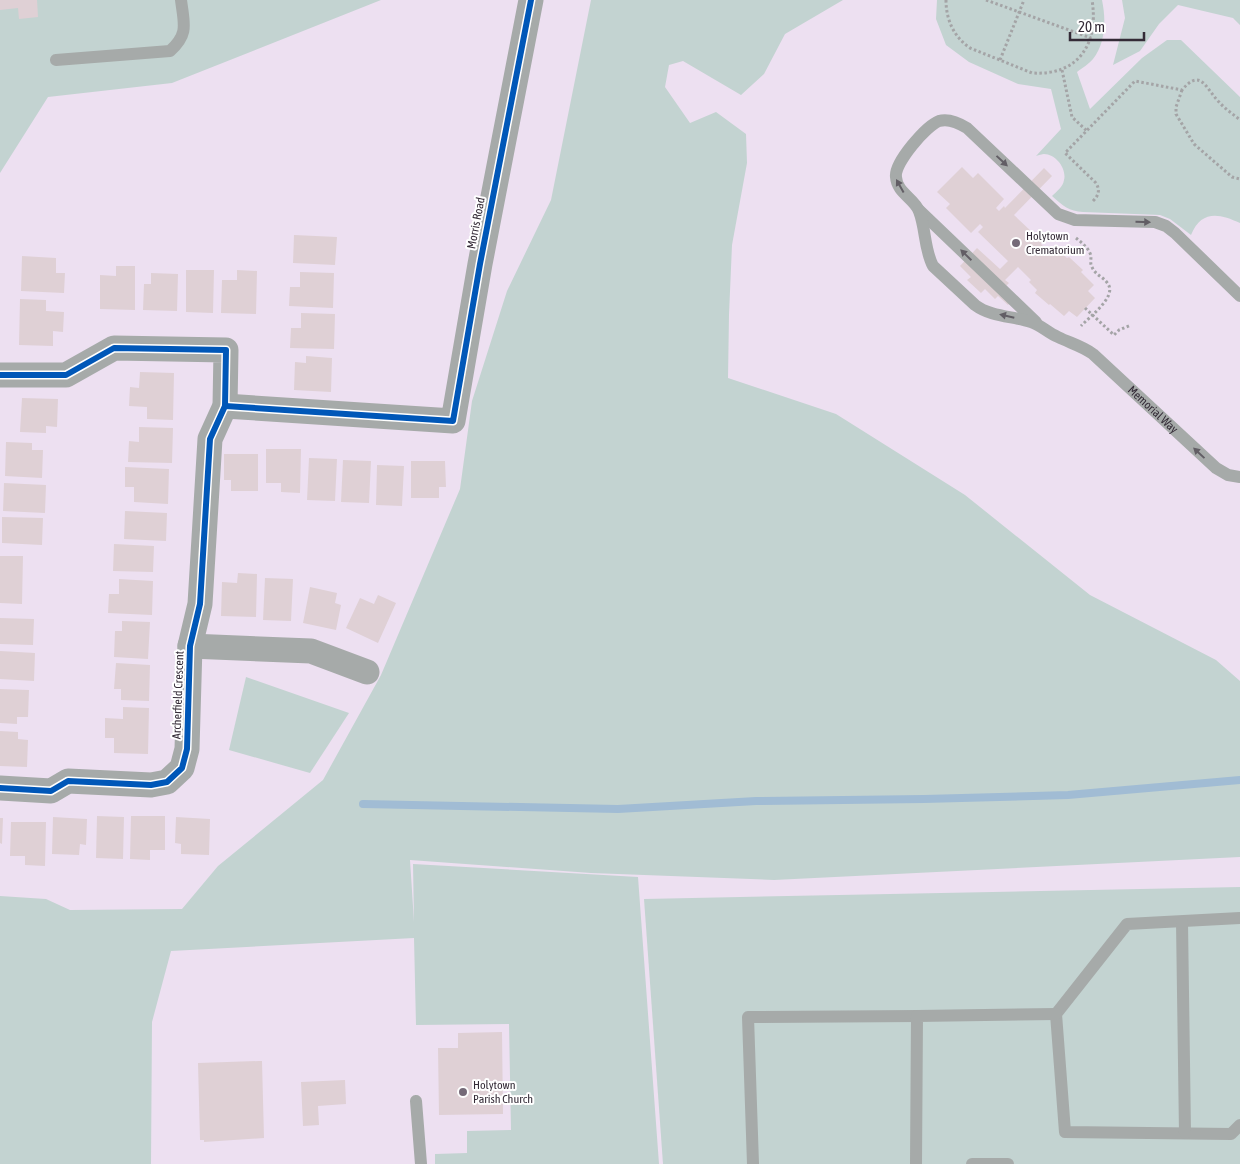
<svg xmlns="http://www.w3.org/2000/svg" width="1240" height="1164" viewBox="0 0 1240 1164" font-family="'Asap Condensed',sans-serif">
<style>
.green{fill:#c3d3d1}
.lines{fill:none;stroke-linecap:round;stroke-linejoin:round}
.stream{stroke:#a1bcd4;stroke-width:8}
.building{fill:#dfd0d5}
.path{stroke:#a4a4a6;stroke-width:3;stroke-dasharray:2.5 2.5;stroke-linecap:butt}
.lane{stroke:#a6aaa9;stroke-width:12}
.street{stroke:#a6aaa9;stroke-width:25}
.cycleway-casing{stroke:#fff;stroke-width:9}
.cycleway{stroke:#0057b8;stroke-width:6}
.oneway{fill:#625e65}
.poi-dot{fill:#756a78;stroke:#fff;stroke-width:2}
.labels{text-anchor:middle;stroke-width:4;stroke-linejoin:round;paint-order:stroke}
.street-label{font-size:12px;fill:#342b37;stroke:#fff}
.poi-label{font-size:12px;fill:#342b37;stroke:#fff;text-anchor:start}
</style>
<rect width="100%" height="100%" fill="#ede0f1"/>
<g class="green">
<path d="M 0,0 L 381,0 L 172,83 L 48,97 L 0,173 Z"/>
<path d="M 591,0 L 843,0 L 785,34 L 764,74 L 741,95 L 683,61 L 669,65 L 665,87 L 690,123 L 716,112 L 746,134 L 747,163 L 732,245 L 729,315 L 728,378 L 836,414 L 965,495 L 1090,595 L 1216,660 L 1240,681 L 1240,857 L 774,880 L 591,873 L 410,860 L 414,922 L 413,864 L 638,877 L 659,1164 L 435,1164 L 435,1154 L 467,1153 L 467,1131 L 511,1130 L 509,1024 L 416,1025 L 414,938 L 171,951 L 152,1022 L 151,1164 L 0,1164 L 0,896 L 46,899 L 70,910 L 182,909 L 218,866 L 323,780 L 381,675 L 460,489 L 472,401 L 507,291 L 551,200 Z"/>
<path d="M 937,0 L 1102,0 C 1106,19 1106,42 1093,59 C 1089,64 1082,68 1077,72 L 1090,109 L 1142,58 L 1167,40 L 1181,40 L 1240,97 L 1240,223 C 1219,213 1201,210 1191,235 L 1170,219 L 1160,215 L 1083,212 C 1069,211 1063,206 1052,196 C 1057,191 1063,187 1064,180 C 1067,169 1056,154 1044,154 C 1042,154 1039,155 1036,156 L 1061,129 L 1051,89 L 1018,84 L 969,62 L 946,45 L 936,19 Z"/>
<path d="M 1122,0 L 1240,0 L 1240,25 L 1233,18 L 1178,5 L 1159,24 L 1140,51 L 1113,65 L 1125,18 Z"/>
<path d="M 246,677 L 349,713 L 310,773 L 229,750 Z"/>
<path d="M 1240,887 L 1240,1164 L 663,1164 L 644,899 Z"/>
</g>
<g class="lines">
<path class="stream" d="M 363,804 L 618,809 L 756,801 L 924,799 L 1068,795 L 1240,780"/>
</g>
<g class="building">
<path d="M 0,0 L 37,0 L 38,17 L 19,19 L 18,8 L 0,10 Z"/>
<path d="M 962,167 L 973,178 L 978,173 L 1004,199 L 996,208 L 999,211 L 1004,206 L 1005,208 L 1044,168 L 1052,176 L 1014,215 L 1033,233 L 1035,232 L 1042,232 L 1045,239 L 1041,244 L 1053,256 L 1058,250 L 1067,258 L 1069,257 L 1083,270 L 1081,272 L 1094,285 L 1088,291 L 1095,298 L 1077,317 L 1069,311 L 1064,316 L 1050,304 L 1049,305 L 1035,293 L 1037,290 L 1029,282 L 1031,280 L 1018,267 L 1005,280 L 1009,283 L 1005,287 L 1015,297 L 1008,305 L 998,296 L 995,299 L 985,289 L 981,293 L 967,280 L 971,277 L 960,266 L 977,248 L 1000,269 L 1008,261 L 978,232 L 983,227 L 980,224 L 971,233 L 946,208 L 950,204 L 937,192 Z"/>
<path d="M 294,235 L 337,237 L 335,265 L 293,263 Z"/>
<path d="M 22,256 L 56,258 L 56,273 L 65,273 L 64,293 L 21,291 Z"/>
<path d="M 116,266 L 135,266 L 135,310 L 100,309 L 100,275 L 116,276 Z"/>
<path d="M 186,270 L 214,270 L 213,313 L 186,312 Z"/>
<path d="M 237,270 L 257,271 L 256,314 L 221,313 L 222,280 L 237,280 Z"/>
<path d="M 300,272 L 334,273 L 333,308 L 289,306 L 290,287 L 300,287 Z"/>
<path d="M 151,273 L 178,274 L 177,311 L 143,310 L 144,284 L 151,284 Z"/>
<path d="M 20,299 L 46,300 L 46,311 L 64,312 L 63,332 L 53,331 L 53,346 L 19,345 Z"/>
<path d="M 301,313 L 335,314 L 334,349 L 290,348 L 291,328 L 301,328 Z"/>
<path d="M 306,356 L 332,358 L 331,392 L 294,390 L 295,362 L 306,363 Z"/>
<path d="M 140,372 L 174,373 L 173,420 L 147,419 L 147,407 L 129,406 L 130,387 L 139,388 Z"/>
<path d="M 22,398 L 58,399 L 57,427 L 46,426 L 46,433 L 20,432 Z"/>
<path d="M 139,427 L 173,428 L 172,463 L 128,462 L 129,441 L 139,442 Z"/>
<path d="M 6,442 L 32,443 L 32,450 L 43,450 L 42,478 L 5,476 Z"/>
<path d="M 266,449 L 301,449 L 300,493 L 281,492 L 281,483 L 266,483 Z"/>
<path d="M 224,454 L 258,454 L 258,491 L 231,491 L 231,480 L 224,480 Z"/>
<path d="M 309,458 L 337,459 L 335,501 L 307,500 Z"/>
<path d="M 343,460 L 371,461 L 369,503 L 341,502 Z"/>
<path d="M 411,461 L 445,461 L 446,487 L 439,487 L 439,498 L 411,498 Z"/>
<path d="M 377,465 L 404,466 L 402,506 L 376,505 Z"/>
<path d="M 125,467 L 169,469 L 168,504 L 134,502 L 134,487 L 125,487 Z"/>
<path d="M 4,483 L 46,485 L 45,513 L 3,511 Z"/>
<path d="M 125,511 L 167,513 L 166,541 L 124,539 Z"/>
<path d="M 2,517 L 43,518 L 42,545 L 2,543 Z"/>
<path d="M 114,544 L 154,546 L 153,572 L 113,571 Z"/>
<path d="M 0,556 L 23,556 L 22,604 L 0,603 Z"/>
<path d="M 238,573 L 257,574 L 256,617 L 221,616 L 222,582 L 237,583 Z"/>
<path d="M 265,578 L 293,579 L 291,621 L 263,620 Z"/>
<path d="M 119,579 L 153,581 L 152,615 L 108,613 L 109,594 L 119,594 Z"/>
<path d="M 310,587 L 337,593 L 335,603 L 341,605 L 336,630 L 303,623 Z"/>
<path d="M 378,595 L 396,603 L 378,643 L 346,628 L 360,598 L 374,604 Z"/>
<path d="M 0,618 L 34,619 L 33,645 L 0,644 Z"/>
<path d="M 122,621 L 150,622 L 148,659 L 114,657 L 115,631 L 122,631 Z"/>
<path d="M 0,651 L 35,653 L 34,681 L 0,679 Z"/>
<path d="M 116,663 L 150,665 L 149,701 L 121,700 L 121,689 L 114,689 Z"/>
<path d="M 0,689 L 29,690 L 28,717 L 17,717 L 17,724 L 0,723 Z"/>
<path d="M 123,707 L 149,708 L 148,754 L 114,753 L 114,738 L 105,738 L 105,718 L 123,719 Z"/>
<path d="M 0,731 L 18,732 L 18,739 L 28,740 L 27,767 L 0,766 Z"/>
<path d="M 97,816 L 124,817 L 123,859 L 96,858 Z"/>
<path d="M 131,816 L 165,816 L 165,850 L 150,850 L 150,860 L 130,859 Z"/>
<path d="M 53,817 L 87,819 L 86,845 L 80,844 L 79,855 L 52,854 Z"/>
<path d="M 176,817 L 210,819 L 209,855 L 181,854 L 181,844 L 175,843 Z"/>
<path d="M 0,818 L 3,818 L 2,844 L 0,843 Z"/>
<path d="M 11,822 L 46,822 L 45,866 L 25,865 L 25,856 L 10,856 Z"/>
<path d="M 502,1032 L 503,1114 L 439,1115 L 438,1048 L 458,1048 L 458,1033 Z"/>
<path d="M 259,1061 L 262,1061 L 264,1138 L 204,1142 L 204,1140 L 200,1140 L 198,1063 Z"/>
<path d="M 345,1080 L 346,1104 L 318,1106 L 319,1125 L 303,1126 L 301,1082 Z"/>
</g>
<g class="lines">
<g class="path">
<path d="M 946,0 C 946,20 954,37 970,48 L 1032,73 C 1079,76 1099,43 1092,0"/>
<path d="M 986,0 L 1091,38"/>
<path d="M 1000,60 L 1024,0"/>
<path d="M 1062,70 L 1072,117 L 1087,131"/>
<path d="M 1182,90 L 1176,107 L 1176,114 L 1194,144 L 1232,177 L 1240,179"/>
<path d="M 1093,201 C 1099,195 1100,190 1096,183 L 1065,153 L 1135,81 L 1182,90 C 1201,67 1206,89 1219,102 C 1225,109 1233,114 1240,120"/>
<path d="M 1076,238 C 1082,243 1089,248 1091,256 C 1091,260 1090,264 1092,267 C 1095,275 1104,277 1108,284 C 1117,297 1089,317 1081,326"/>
<path d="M 1085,308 L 1114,335 L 1119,330 L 1131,325"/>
</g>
<g class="lane">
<path d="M 56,60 L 170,51 C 189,34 184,24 181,0"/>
<path d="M 919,210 L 1036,322"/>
<path id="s1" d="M 1240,296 L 1175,233 L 1166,226 L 1155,222 L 1075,220 L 1058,214 L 967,128 C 959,123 949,118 939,121 C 926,126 894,163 896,177 C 897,193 914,198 919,211 C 926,229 924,249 933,266 L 975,305 C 991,317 1012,316 1031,322 C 1041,325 1048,333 1058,337 C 1070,343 1082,346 1093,354 L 1216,468 L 1228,475 L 1240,477"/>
<path d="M 1240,918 L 1127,924 L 1056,1014 L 1065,1132 L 1231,1134 L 1240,1125"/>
<path d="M 1182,922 L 1185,1133"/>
<path d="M 416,1101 L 421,1164"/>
<path d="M 753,1164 L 748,1017 L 919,1016"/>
<path d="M 916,1164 L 917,1016 L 1056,1014"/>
<path d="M 972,1164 L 1008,1164"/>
</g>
<g class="street">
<path d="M 0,375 L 66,375 L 114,348 L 226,350 L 225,406 L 210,439 L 200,604 L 190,646 L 187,749 L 182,768 L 167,782 L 151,785 L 68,781 L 51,791 L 0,788"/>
<path d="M 225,406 L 453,421 L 480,264 L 531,0"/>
<path d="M 190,646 L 311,651 L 367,672"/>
</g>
<g class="cycleway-casing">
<g id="cycleway">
<path d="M 0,375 L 66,375 L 114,348 L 226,350 L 225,406 L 210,439 L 200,604 L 190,646 L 187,749 L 182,768 L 167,782 L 151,785 L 68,781 L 51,791 L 0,788"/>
<path d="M 225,406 L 453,421 L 480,264 L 531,0"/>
</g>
</g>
<use href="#cycleway" class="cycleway"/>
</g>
<defs><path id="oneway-solid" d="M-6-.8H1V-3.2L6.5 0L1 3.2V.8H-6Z" transform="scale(1.25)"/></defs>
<g class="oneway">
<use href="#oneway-solid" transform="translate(1002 161) rotate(43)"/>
<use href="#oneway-solid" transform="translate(900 186) rotate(-119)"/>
<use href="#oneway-solid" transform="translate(1143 222) rotate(1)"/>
<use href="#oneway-solid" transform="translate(966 255) rotate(-136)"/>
<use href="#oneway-solid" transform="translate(1007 316) rotate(-167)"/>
<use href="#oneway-solid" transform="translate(1199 453) rotate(-137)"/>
</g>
<g class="poi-dot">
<circle cx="1016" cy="243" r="5"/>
<circle cx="463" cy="1092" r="5"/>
</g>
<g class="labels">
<g class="street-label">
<text transform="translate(476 223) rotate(-79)" y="4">Morris Road</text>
<text dy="4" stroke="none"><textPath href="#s1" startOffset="806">Memorial Way</textPath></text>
<text transform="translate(178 695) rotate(-88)" y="4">Archerfield Crescent</text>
</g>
<g class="poi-label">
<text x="1026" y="240">Holytown<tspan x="1026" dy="14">Crematorium</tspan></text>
<text x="473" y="1089">Holytown<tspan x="473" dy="14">Parish Church</tspan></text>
</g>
</g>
<path d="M1070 32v8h74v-8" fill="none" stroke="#342b37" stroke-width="2.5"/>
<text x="1078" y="32" font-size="15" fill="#342b37" stroke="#ffffff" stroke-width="4" paint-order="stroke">20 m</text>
</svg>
